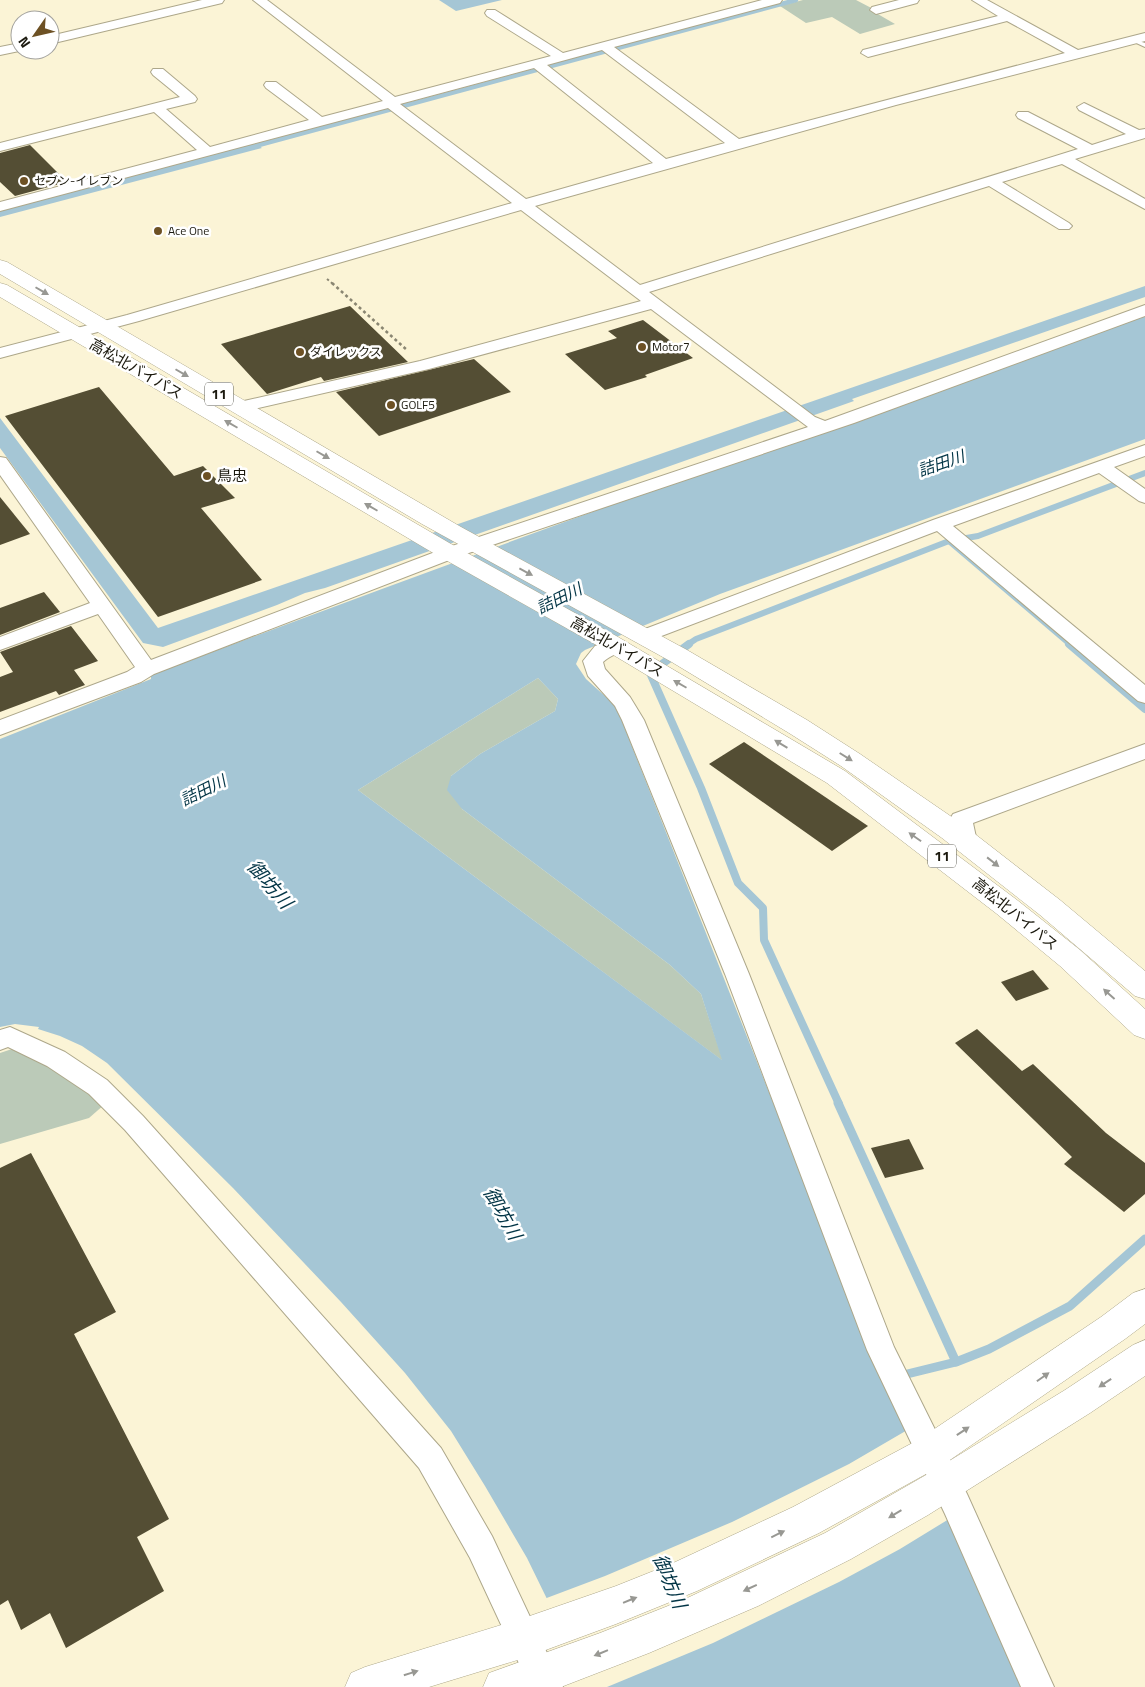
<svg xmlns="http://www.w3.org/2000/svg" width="1145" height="1687" viewBox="0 0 1145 1687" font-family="'Titillium Web','Noto Sans JP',sans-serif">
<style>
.green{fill:#bbcab8}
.water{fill:#a5c6d5;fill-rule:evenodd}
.pier{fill:#fbf4d6}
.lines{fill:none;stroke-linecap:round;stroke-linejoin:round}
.stream-far3{stroke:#a5c6d5;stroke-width:4.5}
.stream-far2{stroke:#a5c6d5;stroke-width:6}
.stream-far1{stroke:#a5c6d5;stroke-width:8}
.stream{stroke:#a5c6d5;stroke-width:9}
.building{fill:#544e34}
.service-casing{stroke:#ada78a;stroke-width:2}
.minor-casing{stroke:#ada78a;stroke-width:2}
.tertiary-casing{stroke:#ada78a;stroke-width:1}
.trunk-casing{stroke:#ada78a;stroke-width:1}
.path-far1{stroke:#8a8672;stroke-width:2;stroke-dasharray:2.5 2.5;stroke-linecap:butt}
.path{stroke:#8a8672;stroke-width:2.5;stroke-dasharray:3 3;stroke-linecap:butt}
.service{fill:#fff;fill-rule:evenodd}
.minor{fill:#fff;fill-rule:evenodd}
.tertiary{fill:#fff;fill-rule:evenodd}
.trunk{fill:#fff;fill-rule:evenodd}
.oneway{fill:#989893}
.poi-dot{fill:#6d5124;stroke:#fff;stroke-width:2}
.labels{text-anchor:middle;stroke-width:5;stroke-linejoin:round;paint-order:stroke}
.far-poi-label{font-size:12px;fill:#1b190e;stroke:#fff;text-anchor:start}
.shield{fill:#fff;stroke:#5f5e56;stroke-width:1}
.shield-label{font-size:14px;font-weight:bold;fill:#1b190e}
.street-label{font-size:15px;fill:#1b190e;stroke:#fff}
.poi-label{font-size:15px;fill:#1b190e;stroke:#fff;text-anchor:start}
.water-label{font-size:16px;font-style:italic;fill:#033546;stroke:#fff}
.near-water-label{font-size:19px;font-style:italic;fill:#033546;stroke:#fff}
</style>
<rect width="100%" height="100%" fill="#fbf4d6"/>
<g class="green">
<path d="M 803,0 L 856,0 L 879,12 L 876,13 L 895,24 L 860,34 L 832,17 L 806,23 L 780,6 Z"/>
<path d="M 538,678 L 558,699 L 555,711 L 480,754 L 451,776 L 462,809 L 670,965 L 701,994 L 723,1061 L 358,790 Z"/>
<path d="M 15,1048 L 79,1077 L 105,1104 L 89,1118 L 0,1144 L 0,1053 Z"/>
</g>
<g class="water">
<path d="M 439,0 L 502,0 L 456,11 Z"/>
<path d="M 255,143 L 262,148 L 0,217 L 0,210 Z"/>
<path d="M 1145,286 L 1145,297 L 852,399 L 854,401 L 325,588 L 305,593 L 277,605 L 163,647 L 143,643 L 0,448 L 0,418 L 158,628 Z"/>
<path d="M 1145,316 L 1145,439 L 720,594 L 585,650 L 581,653 L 576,664 L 586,679 L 616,706 L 872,1352 L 1022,1687 L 590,1687 L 527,1558 L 485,1486 L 451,1431 L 405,1373 L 341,1302 L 233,1188 L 107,1063 L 82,1046 L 60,1036 L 38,1029 L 39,1027 L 15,1024 L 0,1027 L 0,739 L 151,679 L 151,675 C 481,551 812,431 1145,316 ZM 538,678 L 558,699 L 555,711 L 480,754 L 451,776 L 447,790 L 462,809 L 670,965 L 701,994 L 722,1060 L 358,790 Z"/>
</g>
<path class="pier" d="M 909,1429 L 949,1519 L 900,1549 L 839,1582 L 713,1643 L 607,1687 L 587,1687 L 544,1599 L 605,1576 L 732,1522 L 849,1464 Z"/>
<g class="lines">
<path class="stream-far3" d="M 248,148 L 796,0"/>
<g class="stream-far2">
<path d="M 949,541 L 1071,645"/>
<path d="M 687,645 L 696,639 L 949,541 L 978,536 L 1145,473"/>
</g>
<g class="stream-far1">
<path d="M 689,644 L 650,673 L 701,788 L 738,883 L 763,908 L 764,940 L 839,1104"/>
<path d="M 1069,644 L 1145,709"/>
</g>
<g class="stream">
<path d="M 838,1103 L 956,1362"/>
<path d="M 899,1376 L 956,1362 L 989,1349 L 1070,1306 L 1145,1239"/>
</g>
</g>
<g class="building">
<path d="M 30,145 L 67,182 L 15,196 L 0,182 L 0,153 Z"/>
<path d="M 350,306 L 408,362 L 324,381 L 321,377 L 267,394 L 221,344 Z"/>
<path d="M 643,320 L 693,358 L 645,375 L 647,377 L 605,390 L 565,354 L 617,338 L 608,331 Z"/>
<path d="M 474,359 L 511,392 L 379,436 L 336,392 Z"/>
<path d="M 99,387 L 174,476 L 203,466 L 235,498 L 201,508 L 262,580 L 158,617 L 5,416 Z"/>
<path d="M 0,497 L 30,534 L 0,545 Z"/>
<path d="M 44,592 L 60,612 L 0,635 L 0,608 Z"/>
<path d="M 71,626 L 98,661 L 74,670 L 85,685 L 59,695 L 56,691 L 0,712 L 0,677 L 13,672 L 0,652 Z"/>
<path d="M 744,742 L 868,826 L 832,851 L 709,764 Z"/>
<path d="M 1033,970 L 1049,989 L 1016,1001 L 1001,982 Z"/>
<path d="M 977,1029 L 1022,1071 L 1033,1064 L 1106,1133 L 1145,1163 L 1145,1194 L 1124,1212 L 1064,1164 L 1072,1157 L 955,1043 Z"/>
<path d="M 909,1139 L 924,1169 L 885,1178 L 871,1148 Z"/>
<path d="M 31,1153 L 116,1312 L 74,1334 L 169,1519 L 137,1537 L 164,1591 L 66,1648 L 50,1613 L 21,1630 L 8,1600 L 0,1605 L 0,1168 Z"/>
</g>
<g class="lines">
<g class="service-casing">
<path id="service" d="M 1132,39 L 1145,43 L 1145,47 L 1132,41 Z"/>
</g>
<g class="minor-casing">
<g id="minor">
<path d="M 202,0 L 224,0 L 222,3 L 50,44 L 50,36 Z"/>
<path d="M 253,0 L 267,0 L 395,97 L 551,56 L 487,16 L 485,13 L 487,10 L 495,10 L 563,53 L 762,0 L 782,0 L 780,3 L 614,47 L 739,139 L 1065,53 L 1007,21 L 868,57 L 861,53 L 863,50 L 998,16 L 972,0 L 987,0 L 1078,50 L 1145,33 L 1145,41 L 896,105 L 535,206 L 640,285 L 1078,149 L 1018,118 L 1016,115 L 1018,112 L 1028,112 L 1092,145 L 1126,134 L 1079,110 L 1077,107 L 1084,103 L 1139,130 L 1145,129 L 1145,138 L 1075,159 L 1145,199 L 1145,209 L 1062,164 L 1002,182 L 1069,223 L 1072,226 L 1069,229 L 1059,229 L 989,186 L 649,292 L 815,417 L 825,421 L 1145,305 L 1145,316 L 854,423 L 457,557 L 154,674 L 141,682 L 0,735 L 0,720 L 127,672 L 135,667 L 98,614 L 0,650 L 0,637 L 90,603 L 0,475 L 0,457 L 6,458 L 151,660 L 443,549 L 808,427 L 651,309 L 429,369 L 241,412 L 235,411 L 232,407 L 235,403 L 420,361 L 641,301 L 521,210 L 139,321 L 0,358 L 0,348 L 127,315 L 512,203 L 388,108 L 0,211 L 0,202 L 197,150 L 154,112 L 0,151 L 0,143 L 180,97 L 153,75 L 151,72 L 153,69 L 163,69 L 195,96 L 197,99 L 195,102 L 166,109 L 210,147 L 309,120 L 266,88 L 264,85 L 266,82 L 276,82 L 322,117 L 383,101 ZM 602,50 L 725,143 L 666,159 L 547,65 ZM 534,68 L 653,163 L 526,199 L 400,104 Z"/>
<path d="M 899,0 L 919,0 L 917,3 L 876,14 L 870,10 L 872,7 Z"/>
<path d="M 20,43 L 20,50 L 24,50 L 0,55 L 0,47 Z"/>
<path d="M 1145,445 L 1145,456 L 1114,467 L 1145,489 L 1145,503 L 1139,501 L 1099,473 L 953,526 L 1145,685 L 1145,703 L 1138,701 L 937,531 L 651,640 L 644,642 L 637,640 L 634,636 L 637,632 L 933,520 Z"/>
<path d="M 615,640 L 622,641 L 625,646 C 620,654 610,655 603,662 L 605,669 L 630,697 L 644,720 L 749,974 L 894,1347 L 967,1494 L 1054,1687 L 1021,1687 L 945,1514 L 867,1350 L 725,974 L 622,720 L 615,706 L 588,676 L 583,661 L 595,646 Z"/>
<path d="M 1145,744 L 1145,759 L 973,823 L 977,842 L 974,848 L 966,850 L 958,848 L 955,842 L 950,819 L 953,814 Z"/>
<path d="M 10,1027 L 65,1052 L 107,1080 L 143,1116 L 441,1448 L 492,1536 L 563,1687 L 530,1687 L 470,1558 L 419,1468 L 125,1130 L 89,1094 L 47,1066 L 8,1047 L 0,1050 L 0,1030 Z"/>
</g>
</g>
<g class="tertiary-casing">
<g id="tertiary">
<path d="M 1145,1289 L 1145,1324 L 1125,1339 L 944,1464 L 819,1533 L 697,1591 L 616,1624 L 524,1658 L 429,1687 L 345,1687 L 351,1673 L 365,1667 L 524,1618 L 616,1586 L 671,1564 L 793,1507 L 918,1440 L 1101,1317 L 1133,1293 Z"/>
<path d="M 1145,1340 L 1145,1376 L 1090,1413 L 928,1515 L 851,1559 L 758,1606 L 649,1653 L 561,1687 L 483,1687 L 489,1673 L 600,1633 L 683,1600 L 825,1533 L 933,1471 L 1065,1390 L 1133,1345 Z"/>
</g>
</g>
<g class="trunk-casing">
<g id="trunk">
<path d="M 0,260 L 7,262 L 461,527 L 687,650 L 807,720 L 860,754 L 962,824 L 1060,900 L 1145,971 L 1145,999 L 1135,996 L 1040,915 L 942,838 L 841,766 L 789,733 L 670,661 L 422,524 L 0,274 Z"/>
<path d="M 0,283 L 7,285 L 451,544 L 618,637 L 845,771 L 1017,900 L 1080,950 L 1145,1009 L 1145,1039 L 1134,1035 L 1060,966 L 997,914 L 827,783 L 600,647 L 435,554 L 0,297 Z"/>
</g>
</g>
<path class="path-far1" d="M 327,279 L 333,284"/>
<path class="path" d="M 332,283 L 407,350"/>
<use href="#service" class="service"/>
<use href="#minor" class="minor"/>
<use href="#tertiary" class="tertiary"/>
<use href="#trunk" class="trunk"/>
</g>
<defs><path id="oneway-solid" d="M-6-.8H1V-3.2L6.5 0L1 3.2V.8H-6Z" transform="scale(1.25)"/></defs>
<g class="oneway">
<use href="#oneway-solid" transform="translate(42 291) rotate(30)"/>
<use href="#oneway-solid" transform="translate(182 373) rotate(30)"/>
<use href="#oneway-solid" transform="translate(231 424) rotate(-150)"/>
<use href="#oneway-solid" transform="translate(323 455) rotate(30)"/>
<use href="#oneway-solid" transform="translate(371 507) rotate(-150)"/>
<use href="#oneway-solid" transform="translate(526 572) rotate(28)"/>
<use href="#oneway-solid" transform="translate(680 684) rotate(-150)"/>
<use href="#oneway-solid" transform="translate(781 744) rotate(-149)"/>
<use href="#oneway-solid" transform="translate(846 757) rotate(32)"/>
<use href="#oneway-solid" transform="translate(915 837) rotate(-145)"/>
<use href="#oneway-solid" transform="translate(993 862) rotate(38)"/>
<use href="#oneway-solid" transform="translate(1109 994) rotate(-138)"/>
<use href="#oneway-solid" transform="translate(1043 1377) rotate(-35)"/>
<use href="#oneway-solid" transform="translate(1105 1383) rotate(146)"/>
<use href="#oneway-solid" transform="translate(963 1431) rotate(-34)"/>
<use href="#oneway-solid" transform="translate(895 1514) rotate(149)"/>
<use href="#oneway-solid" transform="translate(778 1534) rotate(-26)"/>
<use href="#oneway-solid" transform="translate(750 1588) rotate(155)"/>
<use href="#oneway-solid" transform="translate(630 1600) rotate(-22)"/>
<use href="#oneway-solid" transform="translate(601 1653) rotate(158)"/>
<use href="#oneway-solid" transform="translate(411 1673) rotate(-17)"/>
</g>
<g class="poi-dot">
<circle cx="24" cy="181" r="5"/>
<circle cx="158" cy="231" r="5"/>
<circle cx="642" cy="347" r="5"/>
<circle cx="300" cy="352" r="5"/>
<circle cx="391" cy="405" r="5"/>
<circle cx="207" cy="476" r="5"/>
</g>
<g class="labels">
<g class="far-poi-label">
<text x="34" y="185">セブン-イレブン</text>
<text x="168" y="235">Ace One</text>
<text x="652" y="351">Motor7</text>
<text x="310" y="356">ダイレックス</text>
<text x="401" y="409">GOLF5</text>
</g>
<g class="shield">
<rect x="205" y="382.5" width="28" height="23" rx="4"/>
<rect x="928" y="844.5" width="28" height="23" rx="4"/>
</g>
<g class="shield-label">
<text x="219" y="399">11</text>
<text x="942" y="861">11</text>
</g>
<g class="street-label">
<text transform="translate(136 369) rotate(30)" y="5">高松北バイパス</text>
<text transform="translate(617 647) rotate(30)" y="5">高松北バイパス</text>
<text transform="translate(1015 914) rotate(39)" y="5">高松北バイパス</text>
</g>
<g class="poi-label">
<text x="217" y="481">鳥忠</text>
</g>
<g class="water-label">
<text transform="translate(941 463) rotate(-19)" y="6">詰田川</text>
<text transform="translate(559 598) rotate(-26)" y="6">詰田川</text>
<text transform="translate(203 790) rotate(-26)" y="6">詰田川</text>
</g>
<g class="near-water-label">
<text transform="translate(270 884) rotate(49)" y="7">御坊川</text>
<text transform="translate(503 1213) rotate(61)" y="7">御坊川</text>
<text transform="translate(670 1581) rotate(67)" y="7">御坊川</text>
</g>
</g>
<g transform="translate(35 35) rotate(236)"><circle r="24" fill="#ffffff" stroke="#a4a39f"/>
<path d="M0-4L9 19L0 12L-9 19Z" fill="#6d5124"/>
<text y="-8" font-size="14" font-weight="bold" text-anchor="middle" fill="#1b190e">N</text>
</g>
</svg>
